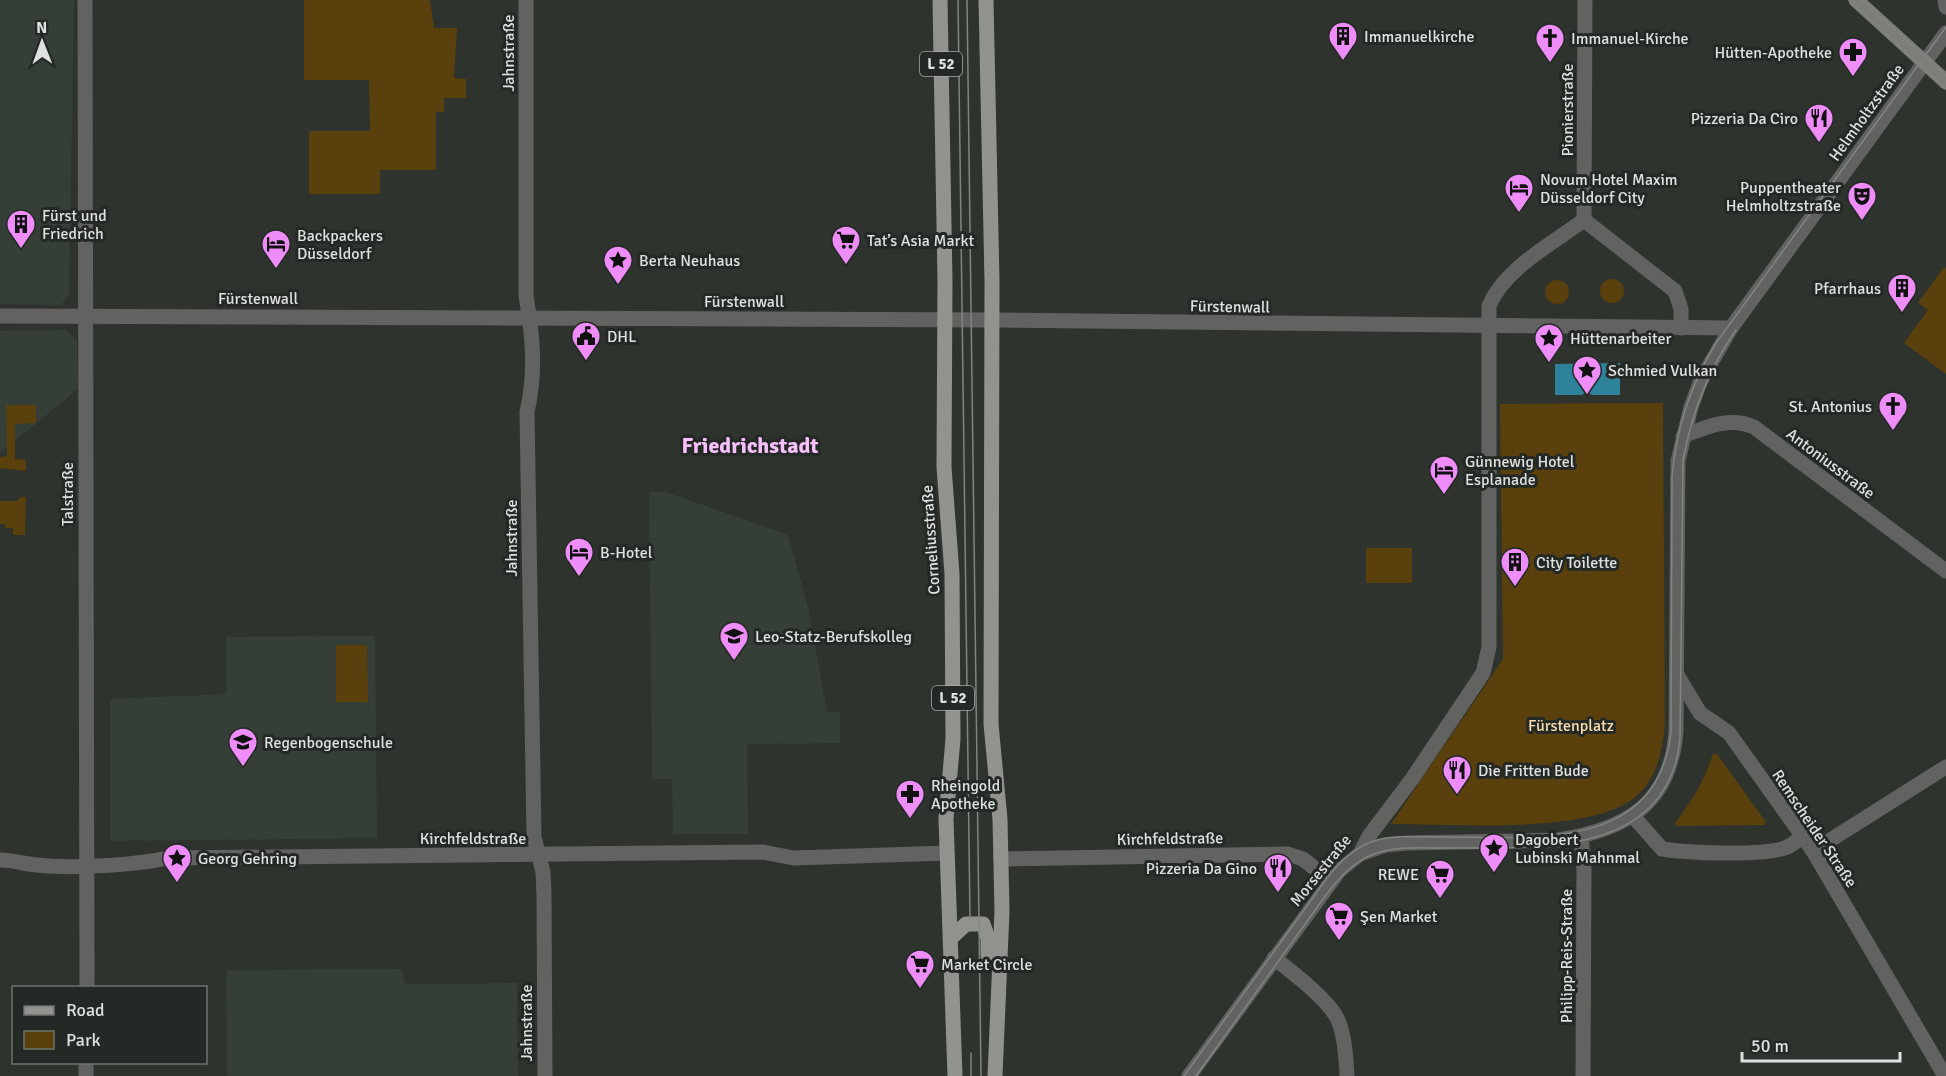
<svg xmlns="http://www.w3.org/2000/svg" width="1946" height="1076" viewBox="0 0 1946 1076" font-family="Signika,sans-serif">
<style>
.built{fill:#353f37}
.green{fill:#59400c}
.water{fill:#2e839a}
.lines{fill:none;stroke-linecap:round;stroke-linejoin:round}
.minor{stroke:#626360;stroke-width:15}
.tertiary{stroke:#626360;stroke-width:15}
.secondary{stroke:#7d7e7a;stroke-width:15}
.primary{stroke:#92938e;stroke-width:15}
.tram{stroke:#818581;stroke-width:1.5}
.labels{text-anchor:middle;stroke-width:6;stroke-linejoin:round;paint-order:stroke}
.shield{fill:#242925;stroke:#a6aaa6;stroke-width:1.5}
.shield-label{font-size:15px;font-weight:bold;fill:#dee1de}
.poi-label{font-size:16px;fill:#dee1de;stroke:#242925;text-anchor:start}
.street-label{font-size:16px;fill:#dee1de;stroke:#242925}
.park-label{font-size:16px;fill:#fadeae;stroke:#242925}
.district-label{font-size:22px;font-weight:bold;fill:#f6c0fc;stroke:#242925}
</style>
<rect width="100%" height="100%" fill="#2e332e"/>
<g class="built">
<path d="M 0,0 L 74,0 L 69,295 L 61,305 L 0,304 Z"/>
<path d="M 66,330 L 77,341 L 78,389 L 0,453 L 0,331 Z"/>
<path d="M 649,492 L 666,492 L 788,535 L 808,607 L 827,712 L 840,712 L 840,743 L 747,744 L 748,834 L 673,834 L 672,779 L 652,779 Z"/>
<path d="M 375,636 L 377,838 L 110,841 L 110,699 L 226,694 L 226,637 Z"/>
<path d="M 401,969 L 406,984 L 517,983 L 518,1076 L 227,1076 L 226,970 Z"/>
</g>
<g class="green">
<path d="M 304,0 L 430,0 L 434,28 L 457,28 L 454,78 L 466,79 L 466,98 L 444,98 L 444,112 L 436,112 L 436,170 L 380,170 L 380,194 L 309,194 L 309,131 L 370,131 L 369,80 L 304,80 Z"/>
<path d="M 1944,267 L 1946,269 L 1946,374 L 1904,343 L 1928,310 L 1918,303 Z"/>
<circle cx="1612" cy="291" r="12"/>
<circle cx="1557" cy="292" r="12"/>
<path d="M 1663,403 L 1665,725 C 1662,753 1656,784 1630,801 C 1580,834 1452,824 1391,824 L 1503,659 L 1500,404 Z"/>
<path d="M 6,405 L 36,405 L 36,423 L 15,424 L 15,459 L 26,460 L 26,471 L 0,468 L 0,457 L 7,456 Z"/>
<path d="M 21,497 L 26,497 L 25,535 L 13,535 L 13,528 L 5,528 L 5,524 L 0,524 L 0,501 L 17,501 Z"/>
<rect x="1366" y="548" width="46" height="35"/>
<path d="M 336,645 L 367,645 L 368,702 L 336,702 Z"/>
<path d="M 1713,754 L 1717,754 L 1766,822 L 1764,825 L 1676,826 L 1675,823 C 1692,801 1704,781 1713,754 Z"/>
</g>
<path class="water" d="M 1620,363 L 1620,395 L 1592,395 L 1587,391 L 1582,395 L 1555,395 L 1555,364 Z"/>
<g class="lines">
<g class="minor">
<path d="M 85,0 L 87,988"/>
<path d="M 526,0 L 526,296 C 533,336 536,373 527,412 L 534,837 L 543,872 L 544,894 L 545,1076"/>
<path d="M 1945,0 L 1946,7"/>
<path d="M 1584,220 L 1585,0"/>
<path d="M 1584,220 L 1675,291 L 1681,309 L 1681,328"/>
<path d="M 1683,436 C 1706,427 1730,416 1754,427 L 1946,571"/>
<path d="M 1677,675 L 1700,713 L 1729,733 L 1813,851 L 1945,1076"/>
<path d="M 1633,816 L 1662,849 C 1688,853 1761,856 1785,848 C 1791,846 1796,841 1801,838"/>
<path d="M 1581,837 L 1584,869 L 1583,1076"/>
<path d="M 1813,851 L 1946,767"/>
<path d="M 1360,854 L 1386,845 L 1407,843 L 1558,840 C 1625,830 1670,805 1676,732 L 1678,461 L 1691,407 L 1701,380 L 1731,328"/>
<path d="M 1001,859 L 1288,854 L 1303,859 L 1331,881"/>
<path d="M 0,860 C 13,860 24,864 37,865 C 71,869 135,865 168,858 L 763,852 L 794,858 L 947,853"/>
<path d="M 1274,958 C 1292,972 1329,1000 1338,1020 C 1345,1037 1346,1058 1347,1076"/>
<path d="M 86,1076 L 86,1062"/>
<path d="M 1189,1076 L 1339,871 L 1360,854 L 1369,836 L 1412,779 L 1483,673 L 1489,647 L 1489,306 C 1504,269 1553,243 1584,220"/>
</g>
<path class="tertiary" d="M 0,316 L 991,320 L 1731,328 L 1946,33"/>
<path class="secondary" d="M 1856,0 L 1946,82"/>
<g class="primary">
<path d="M 940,0 L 945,281 L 944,467 L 952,574 L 953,739 L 946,819 L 955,1076"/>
<path d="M 986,0 L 992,281 L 991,724 L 1000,819 L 1002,911 L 995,1076"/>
<path d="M 952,937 L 966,924 L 983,924 L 988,938 L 988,955 L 1001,966"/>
</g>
<g class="tram">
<path d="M 958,0 L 970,918"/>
<path d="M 967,0 L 981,1076"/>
<path d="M 1849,0 L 1946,89"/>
<path d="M 1862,0 L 1946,76"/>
<path d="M 971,1053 L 971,1076"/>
<path d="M 1184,1076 L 1330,874 C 1343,858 1357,846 1377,840 C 1397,835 1420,837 1441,837 C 1531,837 1659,853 1671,731 L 1672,477 C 1676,428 1691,384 1716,343 L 1946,27"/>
<path d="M 1196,1076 L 1326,895 C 1340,877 1353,862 1374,854 C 1396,846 1420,848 1443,848 C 1533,847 1668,860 1680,739 L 1683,460 C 1692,412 1708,370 1736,330"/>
</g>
</g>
<defs>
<g id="building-pin" transform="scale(1.5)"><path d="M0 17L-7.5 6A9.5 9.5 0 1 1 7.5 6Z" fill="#ee8cf8" stroke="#242925"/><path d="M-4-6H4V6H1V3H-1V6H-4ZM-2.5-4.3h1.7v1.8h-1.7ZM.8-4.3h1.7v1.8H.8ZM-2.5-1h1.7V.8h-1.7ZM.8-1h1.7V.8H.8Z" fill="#111"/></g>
<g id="church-pin" transform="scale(1.5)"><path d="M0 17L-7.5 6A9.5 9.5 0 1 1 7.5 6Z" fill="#ee8cf8" stroke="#242925"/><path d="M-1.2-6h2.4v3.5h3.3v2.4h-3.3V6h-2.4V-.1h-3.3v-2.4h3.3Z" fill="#111"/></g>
<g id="pharmacy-pin" transform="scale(1.5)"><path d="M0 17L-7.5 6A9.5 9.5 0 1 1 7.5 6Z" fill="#ee8cf8" stroke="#242925"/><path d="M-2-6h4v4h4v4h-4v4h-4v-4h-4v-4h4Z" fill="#111"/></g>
<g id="restaurant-pin" transform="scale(1.5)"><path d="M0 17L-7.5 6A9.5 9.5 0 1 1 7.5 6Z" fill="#ee8cf8" stroke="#242925"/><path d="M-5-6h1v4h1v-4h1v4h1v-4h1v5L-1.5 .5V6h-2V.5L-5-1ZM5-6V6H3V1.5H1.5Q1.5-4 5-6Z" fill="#111"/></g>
<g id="hotel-pin" transform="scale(1.5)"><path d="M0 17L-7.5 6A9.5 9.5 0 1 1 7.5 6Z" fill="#ee8cf8" stroke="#242925"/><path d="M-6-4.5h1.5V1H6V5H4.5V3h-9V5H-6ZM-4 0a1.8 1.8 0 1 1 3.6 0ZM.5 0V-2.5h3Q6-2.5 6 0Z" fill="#111"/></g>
<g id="theatre-pin" transform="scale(1.5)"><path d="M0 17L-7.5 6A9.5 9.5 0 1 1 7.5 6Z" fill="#ee8cf8" stroke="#242925"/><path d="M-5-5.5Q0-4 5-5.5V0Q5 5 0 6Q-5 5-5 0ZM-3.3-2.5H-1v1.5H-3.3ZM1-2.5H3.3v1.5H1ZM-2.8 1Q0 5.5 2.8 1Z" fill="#111"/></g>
<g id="supermarket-pin" transform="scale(1.5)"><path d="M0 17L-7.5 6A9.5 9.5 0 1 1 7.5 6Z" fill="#ee8cf8" stroke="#242925"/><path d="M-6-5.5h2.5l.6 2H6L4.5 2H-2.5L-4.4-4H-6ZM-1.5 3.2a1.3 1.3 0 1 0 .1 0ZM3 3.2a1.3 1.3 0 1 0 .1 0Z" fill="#111"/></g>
<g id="sight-pin" transform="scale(1.5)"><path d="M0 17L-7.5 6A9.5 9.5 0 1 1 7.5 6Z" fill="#ee8cf8" stroke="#242925"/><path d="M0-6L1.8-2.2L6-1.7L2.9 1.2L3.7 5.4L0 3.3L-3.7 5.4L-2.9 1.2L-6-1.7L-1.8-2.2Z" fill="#111"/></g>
<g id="civic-pin" transform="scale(1.5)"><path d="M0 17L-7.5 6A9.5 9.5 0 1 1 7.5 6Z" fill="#ee8cf8" stroke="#242925"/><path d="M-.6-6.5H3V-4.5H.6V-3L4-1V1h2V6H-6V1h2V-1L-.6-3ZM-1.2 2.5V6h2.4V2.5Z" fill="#111"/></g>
<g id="school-pin" transform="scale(1.5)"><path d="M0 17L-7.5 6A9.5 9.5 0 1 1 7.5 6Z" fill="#ee8cf8" stroke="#242925"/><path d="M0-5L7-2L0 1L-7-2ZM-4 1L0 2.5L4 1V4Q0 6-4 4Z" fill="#111"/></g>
</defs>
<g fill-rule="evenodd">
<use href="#building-pin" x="1343" y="36"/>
<use href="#church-pin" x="1550" y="38"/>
<use href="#pharmacy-pin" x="1853" y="52"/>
<use href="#restaurant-pin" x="1819" y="118"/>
<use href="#hotel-pin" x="1519" y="188"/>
<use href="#theatre-pin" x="1862" y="196"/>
<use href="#building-pin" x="21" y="224"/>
<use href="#supermarket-pin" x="846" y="240"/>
<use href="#hotel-pin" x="276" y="244"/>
<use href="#sight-pin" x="618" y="260"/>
<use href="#building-pin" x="1902" y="288"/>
<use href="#civic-pin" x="586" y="336"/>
<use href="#sight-pin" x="1549" y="338"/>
<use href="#sight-pin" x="1587" y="370"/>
<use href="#church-pin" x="1893" y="406"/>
<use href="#hotel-pin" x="1444" y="470"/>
<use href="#hotel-pin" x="579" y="552"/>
<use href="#building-pin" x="1515" y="562"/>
<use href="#school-pin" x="734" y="636"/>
<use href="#school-pin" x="243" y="742"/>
<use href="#restaurant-pin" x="1457" y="770"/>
<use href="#pharmacy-pin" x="910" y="794"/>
<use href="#sight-pin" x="1494" y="848"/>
<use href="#sight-pin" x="177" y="858"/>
<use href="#restaurant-pin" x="1278" y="868"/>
<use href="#supermarket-pin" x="1440" y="874"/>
<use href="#supermarket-pin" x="1339" y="916"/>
<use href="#supermarket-pin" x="920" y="964"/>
</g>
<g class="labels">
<g class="shield">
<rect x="920" y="52" width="42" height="24" rx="4.5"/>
<rect x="932" y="686" width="42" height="24" rx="4.5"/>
</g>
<g class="shield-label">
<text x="941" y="69">L 52</text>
<text x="953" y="703">L 52</text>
</g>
<g class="poi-label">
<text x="1364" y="42">Immanuelkirche</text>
<text x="1571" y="44">Immanuel-Kirche</text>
<text x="1832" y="58" text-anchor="end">Hütten-Apotheke</text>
<text x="1798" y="124" text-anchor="end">Pizzeria Da Ciro</text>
<text x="1540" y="185">Novum Hotel Maxim<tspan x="1540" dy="18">Düsseldorf City</tspan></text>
<text x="1841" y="193" text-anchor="end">Puppentheater<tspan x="1841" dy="18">Helmholtzstraße</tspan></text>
<text x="42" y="221">Fürst und<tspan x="42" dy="18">Friedrich</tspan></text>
<text x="297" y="241">Backpackers<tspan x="297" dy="18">Düsseldorf</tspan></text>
<text x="867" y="246">Tat’s Asia Markt</text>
<text x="639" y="266">Berta Neuhaus</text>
<text x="1881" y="294" text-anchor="end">Pfarrhaus</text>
<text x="607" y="342">DHL</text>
<text x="1570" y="344">Hüttenarbeiter</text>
<text x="1608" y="376">Schmied Vulkan</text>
<text x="1872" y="412" text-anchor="end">St. Antonius</text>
<text x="1465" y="467">Günnewig Hotel<tspan x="1465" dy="18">Esplanade</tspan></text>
<text x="600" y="558">B-Hotel</text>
<text x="1536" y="568">City Toilette</text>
<text x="755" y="642">Leo-Statz-Berufskolleg</text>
<text x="264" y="748">Regenbogenschule</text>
<text x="1478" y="776">Die Fritten Bude</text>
<text x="931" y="791">Rheingold<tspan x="931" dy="18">Apotheke</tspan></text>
<text x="1515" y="845">Dagobert<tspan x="1515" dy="18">Lubinski Mahnmal</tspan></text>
<text x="198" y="864">Georg Gehring</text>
<text x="1257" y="874" text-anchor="end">Pizzeria Da Gino</text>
<text x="1419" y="880" text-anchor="end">REWE</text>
<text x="1360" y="922">Şen Market</text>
<text x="941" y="970">Market Circle</text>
</g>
<g class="street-label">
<text transform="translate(508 53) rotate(-90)" y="6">Jahnstraße</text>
<text transform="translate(1567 110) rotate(-90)" y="6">Pionierstraße</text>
<text transform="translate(1866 112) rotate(-54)" y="6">Helmholtzstraße</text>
<text x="258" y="304">Fürstenwall</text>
<text x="744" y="307">Fürstenwall</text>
<text transform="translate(1230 306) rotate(1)" y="6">Fürstenwall</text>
<text transform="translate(1831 463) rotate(37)" y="6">Antoniusstraße</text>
<text transform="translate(67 494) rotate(-90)" y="6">Talstraße</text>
<text transform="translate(511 538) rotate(-90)" y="6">Jahnstraße</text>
<text transform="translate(930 540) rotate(-94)" y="6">Corneliusstraße</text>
<text transform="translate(1815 828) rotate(56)" y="6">Remscheider Straße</text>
<text x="473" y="844">Kirchfeldstraße</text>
<text transform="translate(1170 838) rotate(-1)" y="6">Kirchfeldstraße</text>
<text transform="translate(1320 870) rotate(-51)" y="6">Morsestraße</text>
<text transform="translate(1566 956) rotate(-90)" y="6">Philipp-Reis-Straße</text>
<text transform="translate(526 1023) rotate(-90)" y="6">Jahnstraße</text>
</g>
<g class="park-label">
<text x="1571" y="731">Fürstenplatz</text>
</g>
<g class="district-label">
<text x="750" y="453">Friedrichstadt</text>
</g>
</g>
<rect x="12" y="986" width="195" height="78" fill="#242925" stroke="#6e736f" stroke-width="1.5"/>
<rect x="24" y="1006" width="30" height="9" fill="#92938e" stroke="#6e736f" stroke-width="1.5"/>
<text x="66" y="1016" font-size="18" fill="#dee1de">Road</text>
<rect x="24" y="1031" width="30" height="18" fill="#59400c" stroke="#6e736f" stroke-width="1.5"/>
<text x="66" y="1046" font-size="18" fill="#dee1de">Park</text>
<g transform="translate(42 42) rotate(359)" stroke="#242925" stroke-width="4.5" paint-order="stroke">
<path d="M0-4.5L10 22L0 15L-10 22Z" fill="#dee1de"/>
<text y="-9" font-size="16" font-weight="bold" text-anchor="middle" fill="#dee1de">N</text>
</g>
<path d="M1742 1052v9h158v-9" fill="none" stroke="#dee1de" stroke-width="3"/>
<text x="1751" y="1052" font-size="18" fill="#dee1de" stroke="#242925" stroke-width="4.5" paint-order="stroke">50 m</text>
</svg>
